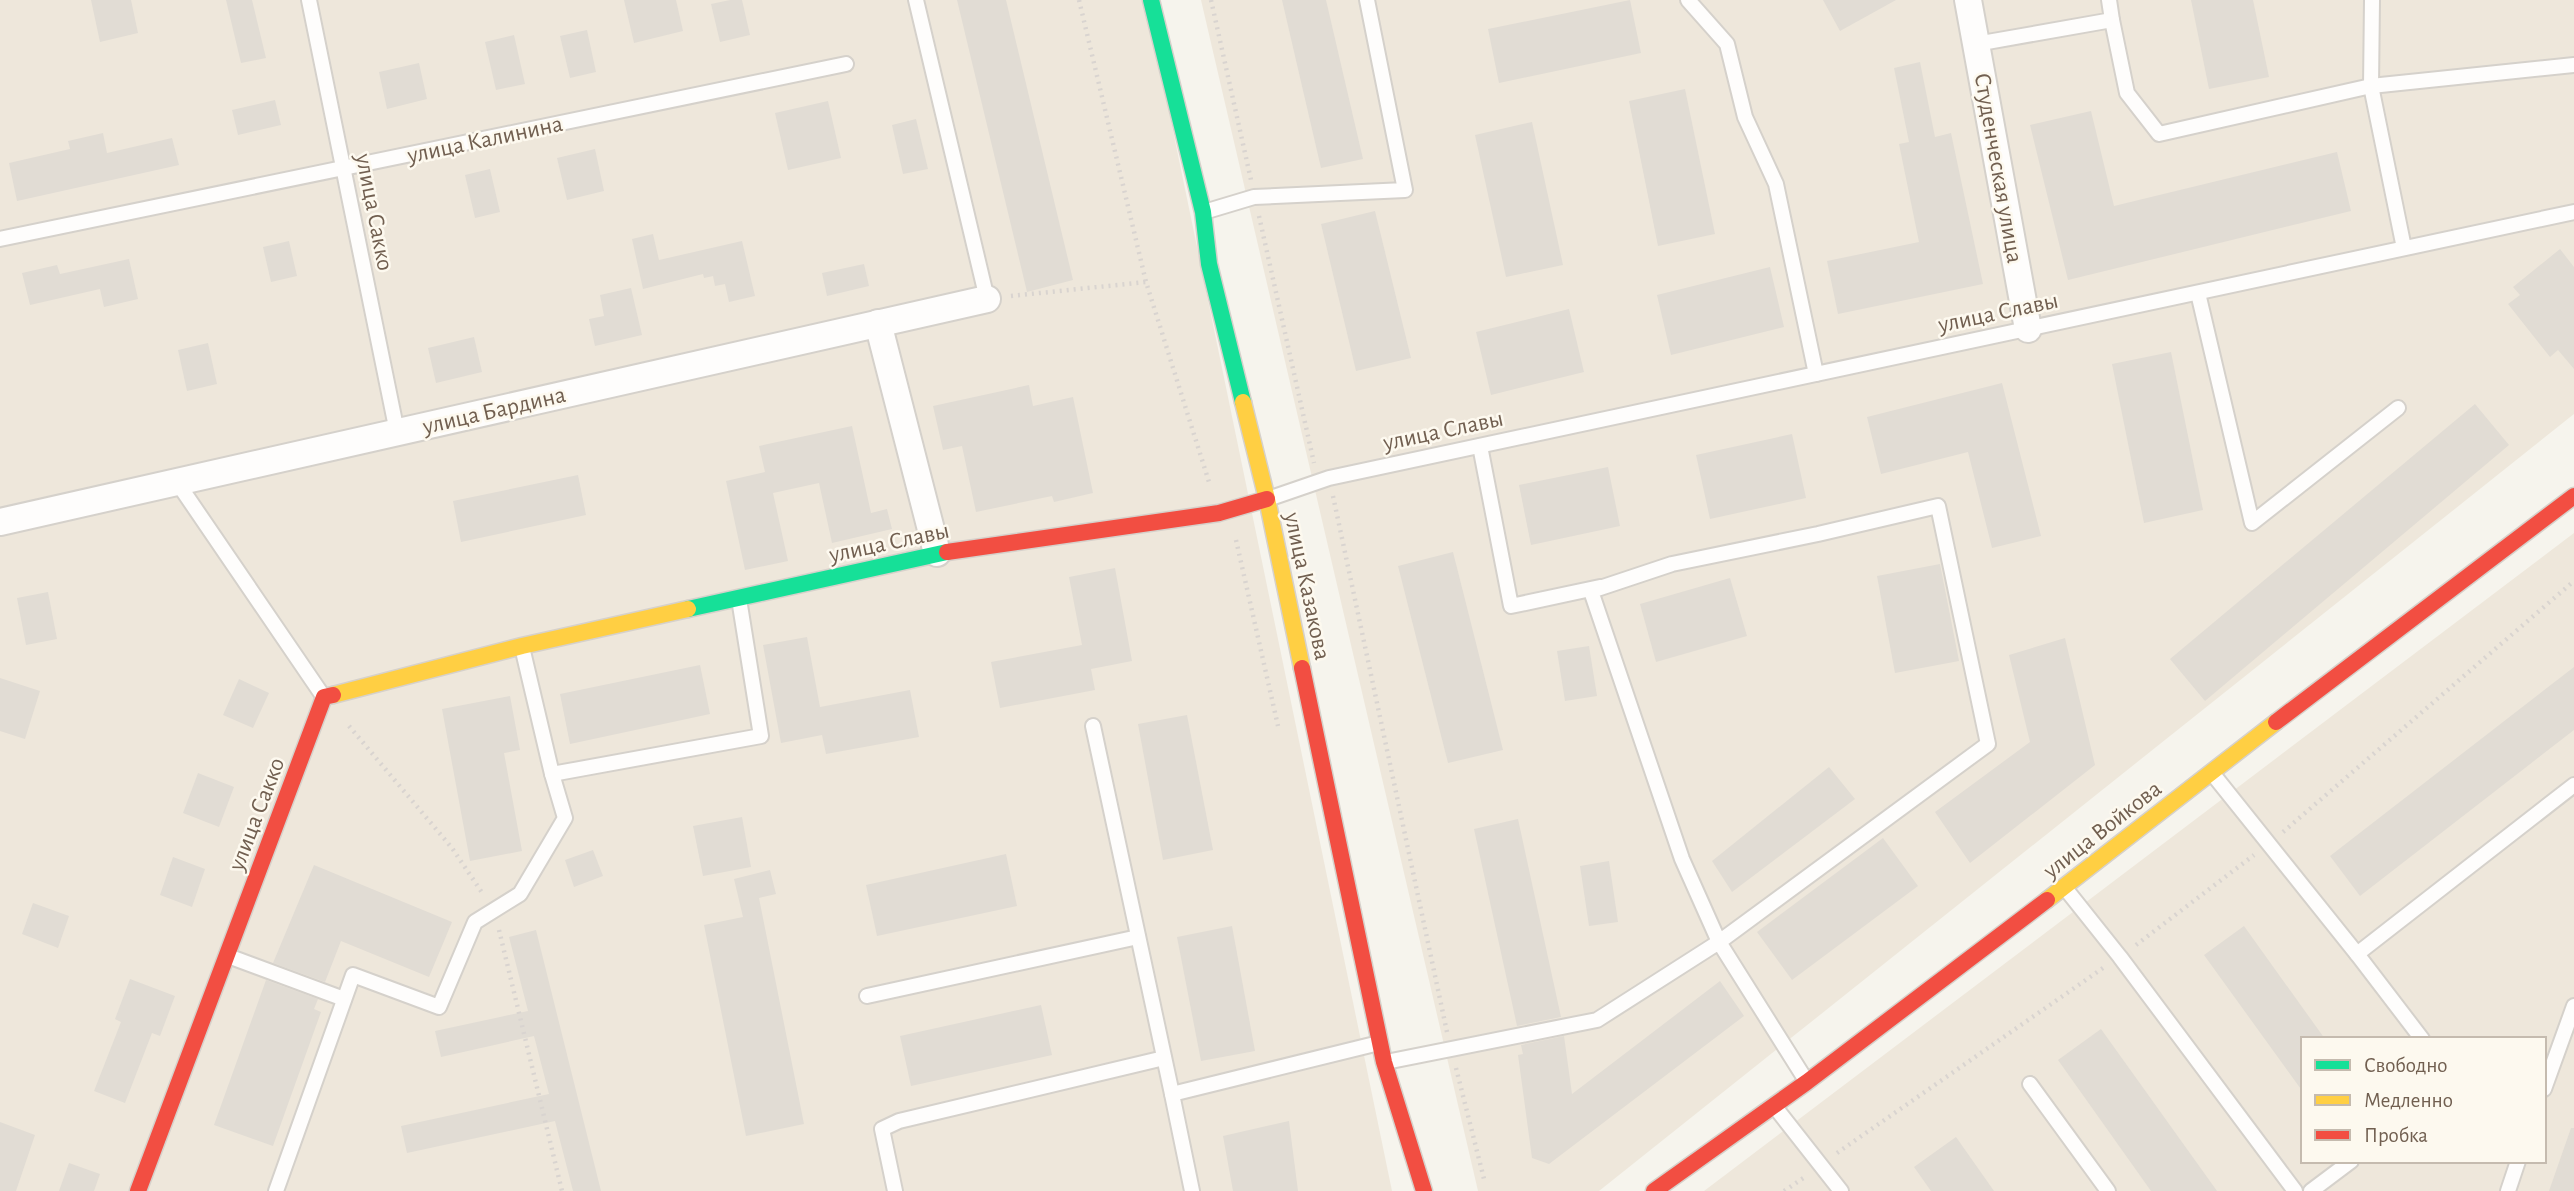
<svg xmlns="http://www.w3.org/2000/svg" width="2574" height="1191" viewBox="0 0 2574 1191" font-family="'Alegreya Sans',sans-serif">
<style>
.residential{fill:#eee7db;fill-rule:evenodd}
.building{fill:#e1dcd4}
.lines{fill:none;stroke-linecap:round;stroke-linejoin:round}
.lane-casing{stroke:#d5d1cb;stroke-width:18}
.street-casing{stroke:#d5d1cb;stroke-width:30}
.fast-casing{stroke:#d6d1cb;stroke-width:19}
.slow-casing{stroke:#d6d1cb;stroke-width:19}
.jam-casing{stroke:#d6d1cb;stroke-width:19}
.path{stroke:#d9d4d0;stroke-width:4.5;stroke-dasharray:2 5;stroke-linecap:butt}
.lane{stroke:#fefdfc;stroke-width:14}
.street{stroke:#fefdfc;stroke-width:26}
.fast{stroke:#16e098;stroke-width:16}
.slow{stroke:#ffcf43;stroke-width:16}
.jam{stroke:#f24e42;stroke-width:16}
.labels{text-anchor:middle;stroke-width:5;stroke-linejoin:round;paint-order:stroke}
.street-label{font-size:24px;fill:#715f50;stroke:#fdf9ef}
</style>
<rect width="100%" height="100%" fill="#f6f4ed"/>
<g class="residential">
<path d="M 0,0 L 1146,0 L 1392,1191 L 0,1191 Z"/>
<path d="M 1201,0 L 2574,0 L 2574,414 L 1599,1191 L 1478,1191 Z"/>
<path d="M 2574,533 L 2574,1191 L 1704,1191 ZM 2303,1039 L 2544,1039 L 2544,1161 L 2303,1161 Z"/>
</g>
<g class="building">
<path d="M 91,0 L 131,0 L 138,33 L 100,42 Z"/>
<path d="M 226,0 L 252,0 L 266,58 L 241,63 Z"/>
<path d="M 624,0 L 676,0 L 683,31 L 634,43 Z"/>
<path d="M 730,0 L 742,0 L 750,35 L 720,42 L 711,4 Z"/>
<path d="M 957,0 L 1006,0 L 1073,280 L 1027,292 Z"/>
<path d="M 1282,0 L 1326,0 L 1363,159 L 1321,168 Z"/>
<path d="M 1630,0 L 1641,53 L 1499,83 L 1488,29 Z"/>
<path d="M 1823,0 L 1896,0 L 1840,31 Z"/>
<path d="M 2191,0 L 2253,0 L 2269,77 L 2209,89 Z"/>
<path d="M 587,30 L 596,72 L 570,78 L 560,36 Z"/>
<path d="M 514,35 L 525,84 L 496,90 L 485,42 Z"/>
<path d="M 1920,62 L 1935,137 L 1951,133 L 1983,284 L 1838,314 L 1827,261 L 1919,242 L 1899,144 L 1909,142 L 1894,68 Z"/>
<path d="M 419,63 L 427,99 L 387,109 L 379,72 Z"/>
<path d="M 1685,89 L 1715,234 L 1658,246 L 1629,101 Z"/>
<path d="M 275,100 L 281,125 L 238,135 L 232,110 Z"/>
<path d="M 828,101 L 841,158 L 788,170 L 775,113 Z"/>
<path d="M 2091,111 L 2114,206 L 2337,152 L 2351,211 L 2068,280 L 2030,125 Z"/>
<path d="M 916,119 L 928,169 L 903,174 L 892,125 Z"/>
<path d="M 1532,122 L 1563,265 L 1506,277 L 1475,135 Z"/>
<path d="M 103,133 L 107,153 L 172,138 L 179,165 L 17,201 L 9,163 L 70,149 L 68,141 Z"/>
<path d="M 595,149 L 604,191 L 567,200 L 557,158 Z"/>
<path d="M 490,169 L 500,212 L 475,218 L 465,175 Z"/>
<path d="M 1375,211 L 1411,358 L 1356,371 L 1321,224 Z"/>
<path d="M 653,234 L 659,260 L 742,241 L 755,296 L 729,302 L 725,284 L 715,286 L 713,276 L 704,278 L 703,274 L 643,289 L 632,239 Z"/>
<path d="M 289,241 L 297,276 L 271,282 L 263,247 Z"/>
<path d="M 2560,249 L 2574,267 L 2574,369 L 2558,350 L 2550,357 L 2508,304 L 2520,295 L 2513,287 Z"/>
<path d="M 129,259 L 138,299 L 104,307 L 100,289 L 30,305 L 22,273 L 57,265 L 60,274 Z"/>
<path d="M 864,264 L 869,286 L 827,296 L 822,273 Z"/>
<path d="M 1770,267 L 1784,327 L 1671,355 L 1657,295 Z"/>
<path d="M 631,288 L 642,335 L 595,346 L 589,319 L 604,316 L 600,295 Z"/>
<path d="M 1569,309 L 1584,372 L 1491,395 L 1476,332 Z"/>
<path d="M 474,337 L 482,372 L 436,383 L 428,348 Z"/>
<path d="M 208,343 L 217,384 L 187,391 L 178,350 Z"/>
<path d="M 2171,352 L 2203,510 L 2144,523 L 2112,364 Z"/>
<path d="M 2002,383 L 2041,536 L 1992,548 L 1968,452 L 1881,474 L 1867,417 Z"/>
<path d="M 1029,385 L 1033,406 L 1073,397 L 1093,493 L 1054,502 L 1052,496 L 976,512 L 962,446 L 943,450 L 933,406 Z"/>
<path d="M 2475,404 L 2509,445 L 2205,701 L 2170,659 Z"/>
<path d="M 852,426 L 871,513 L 887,509 L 892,529 L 832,543 L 819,483 L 773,493 L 788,561 L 745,570 L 726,481 L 765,472 L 759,446 Z"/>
<path d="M 1792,434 L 1806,498 L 1710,519 L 1696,455 Z"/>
<path d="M 1608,467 L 1620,526 L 1531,545 L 1519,485 Z"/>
<path d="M 578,475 L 586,515 L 461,542 L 453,501 Z"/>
<path d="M 1453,552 L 1503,750 L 1448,763 L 1398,566 Z"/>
<path d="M 1940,564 L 1959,661 L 1895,673 L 1877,576 Z"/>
<path d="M 1115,568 L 1132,661 L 1091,669 L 1095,690 L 1000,708 L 991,662 L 1082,645 L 1069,577 Z"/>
<path d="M 1730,578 L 1747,636 L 1656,662 L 1640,604 Z"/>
<path d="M 48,592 L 57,639 L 26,645 L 17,598 Z"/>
<path d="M 807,637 L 820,707 L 910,690 L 919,737 L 826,754 L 822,735 L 781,743 L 763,645 Z"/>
<path d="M 2065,638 L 2095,765 L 1970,863 L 1935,812 L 2030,742 L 2009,655 Z"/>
<path d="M 1589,646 L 1597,696 L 1565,701 L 1557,651 Z"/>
<path d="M 700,665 L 710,714 L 570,744 L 560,694 Z"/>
<path d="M 2574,667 L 2574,730 L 2360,896 L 2330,856 Z"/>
<path d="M 0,678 L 40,691 L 25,739 L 0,731 Z"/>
<path d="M 239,679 L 269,693 L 253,728 L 223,715 Z"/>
<path d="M 510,696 L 520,750 L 504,753 L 522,851 L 470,861 L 442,709 Z"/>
<path d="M 1187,715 L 1213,850 L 1163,860 L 1138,724 Z"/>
<path d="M 1829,767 L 1855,799 L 1732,892 L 1712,861 Z"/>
<path d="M 198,773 L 234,787 L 219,827 L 183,813 Z"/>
<path d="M 742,817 L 751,867 L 703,876 L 693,826 Z"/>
<path d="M 1518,819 L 1561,1017 L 1517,1026 L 1474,829 Z"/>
<path d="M 1883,838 L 1918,886 L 1792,980 L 1757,932 Z"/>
<path d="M 593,850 L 603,876 L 574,887 L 565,860 Z"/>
<path d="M 1006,854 L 1017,906 L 877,936 L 866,885 Z"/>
<path d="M 173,857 L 205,869 L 192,907 L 160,895 Z"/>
<path d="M 1609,861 L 1618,922 L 1589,926 L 1580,866 Z"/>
<path d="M 314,865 L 452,922 L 429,977 L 341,941 L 325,982 L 273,963 Z"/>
<path d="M 770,870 L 776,894 L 759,898 L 804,1124 L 746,1136 L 704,925 L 743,917 L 734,879 Z"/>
<path d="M 33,903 L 69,916 L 58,948 L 22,934 Z"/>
<path d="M 1232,926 L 1255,1051 L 1201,1061 L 1177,937 Z"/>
<path d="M 2244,926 L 2325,1039 L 2303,1039 L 2303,1092 L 2204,955 Z"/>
<path d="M 536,930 L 601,1191 L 573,1191 L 555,1121 L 407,1153 L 401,1126 L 549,1094 L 534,1036 L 441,1057 L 435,1031 L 528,1011 L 509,937 Z"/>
<path d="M 130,979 L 175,996 L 160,1036 L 152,1033 L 125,1103 L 94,1091 L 121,1022 L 115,1019 Z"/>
<path d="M 266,980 L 318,999 L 314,1009 L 321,1012 L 273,1146 L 214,1125 Z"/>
<path d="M 1720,981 L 1744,1016 L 1549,1164 L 1532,1158 L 1518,1055 L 1523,1054 L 1521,1045 L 1564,1036 L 1572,1094 Z"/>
<path d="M 1041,1005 L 1052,1055 L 911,1086 L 900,1036 Z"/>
<path d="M 2101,1029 L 2217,1191 L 2151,1191 L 2058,1060 Z"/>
<path d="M 1289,1121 L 1298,1191 L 1233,1191 L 1223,1136 Z"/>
<path d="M 0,1122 L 35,1135 L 16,1191 L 0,1191 Z"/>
<path d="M 2571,1128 L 2574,1128 L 2574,1191 L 2549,1191 Z"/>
<path d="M 1956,1137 L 1994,1191 L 1931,1191 L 1914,1167 Z"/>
<path d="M 69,1163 L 100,1174 L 94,1191 L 59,1191 Z"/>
</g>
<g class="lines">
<g class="lane-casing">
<g id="lane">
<path d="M 309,0 L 397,432"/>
<path d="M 916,0 L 987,299"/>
<path d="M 1688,0 L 1727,44 L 1745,117 L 1776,184 L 1816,374"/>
<path d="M 2372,0 L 2371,86 L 2404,248"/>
<path d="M 2112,20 L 2127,93 L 2159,134 L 2371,86 L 2574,65"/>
<path d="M 1976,44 L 2112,20 L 2109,0"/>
<path d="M 1204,212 L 1254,197 L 1405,190 L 1367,0"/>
<path d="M 0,239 L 846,64"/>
<path d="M 2198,293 L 2252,523 L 2398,408"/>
<path d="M 1480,446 L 1511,606 L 1600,587"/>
<path d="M 177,482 L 323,696"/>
<path d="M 1268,499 L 1329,478 L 2574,212"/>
<path d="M 1093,726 L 1172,1094"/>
<path d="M 2212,773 L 2357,954 L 2574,785"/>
<path d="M 552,774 L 761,736 L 739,599"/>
<path d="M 2065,888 L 2120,957 L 2295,1191"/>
<path d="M 2357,954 L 2422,1039"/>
<path d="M 228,956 L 344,999"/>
<path d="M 867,996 L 1138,937"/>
<path d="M 1386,1062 L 1597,1020 L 1719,942 L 1988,744 L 1938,506 L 1818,534 L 1672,564 L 1591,591 L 1682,859 L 1719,942 L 1807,1082"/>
<path d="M 2030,1084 L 2108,1191"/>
<path d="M 2544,1089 L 2574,1006"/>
<path d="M 1775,1107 L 1841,1191"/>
<path d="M 276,1191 L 353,975 L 439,1007 L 475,922 L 520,894 L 565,818 L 552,774 L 522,647"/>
<path d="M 895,1191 L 882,1129 L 899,1121 L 1164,1058"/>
<path d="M 1192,1191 L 1172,1094 L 1379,1043"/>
<path d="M 2311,1191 L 2351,1161"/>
<path d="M 2508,1191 L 2518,1161"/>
</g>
</g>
<g class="street-casing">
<g id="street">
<path d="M 1968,0 L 2028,329"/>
<path d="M 878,323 L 937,553"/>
<path d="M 0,522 L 987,299"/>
</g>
</g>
<g class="fast-casing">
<g id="fast">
<path d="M 1151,0 L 1203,212 L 1209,264 L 1243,402"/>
<path d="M 688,609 L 947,552"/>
</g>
</g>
<g class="slow-casing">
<g id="slow">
<path d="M 1243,402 L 1267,499 L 1302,668"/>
<path d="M 333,695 L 522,646 L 688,609"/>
<path d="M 2047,900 L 2276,722"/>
</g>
</g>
<g class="jam-casing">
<g id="jam">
<path d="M 947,552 L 1219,513 L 1267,499"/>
<path d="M 1302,668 L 1384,1062 L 1424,1191"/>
<path d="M 2276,722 L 2574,496"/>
<path d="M 138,1191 L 324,697 L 333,695"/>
<path d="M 1654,1191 L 1807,1082 L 2047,900"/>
</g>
</g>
<g class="path">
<path d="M 1079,0 L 1146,282 L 1209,482"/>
<path d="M 1211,0 L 1251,180"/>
<path d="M 1259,216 L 1314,463"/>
<path d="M 1011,296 L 1146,282"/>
<path d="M 1333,496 L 1447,1032"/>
<path d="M 1236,540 L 1278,726"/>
<path d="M 349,726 L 452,848 L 483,894"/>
<path d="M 2283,832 L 2574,581"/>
<path d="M 499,930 L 562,1191"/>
<path d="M 2136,945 L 2254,855"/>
<path d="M 1456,1068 L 1484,1179"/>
<path d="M 1837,1153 L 2103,968"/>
<path d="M 1784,1191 L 1805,1177"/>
</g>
<use href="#lane" class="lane"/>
<use href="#street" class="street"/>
<use href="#fast" class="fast"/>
<use href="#slow" class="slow"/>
<use href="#jam" class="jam"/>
</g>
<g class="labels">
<g class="street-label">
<text transform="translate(485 139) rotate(-12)" y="8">улица Калинина</text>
<text transform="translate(1999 168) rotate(80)" y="8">Студенческая улица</text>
<text transform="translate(375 212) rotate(79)" y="8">улица Сакко</text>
<text transform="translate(1998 312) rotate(-12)" y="8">улица Славы</text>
<text transform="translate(494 410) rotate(-13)" y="8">улица Бардина</text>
<text transform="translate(1443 430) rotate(-12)" y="8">улица Славы</text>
<text transform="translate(889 542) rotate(-12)" y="8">улица Славы</text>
<text transform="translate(1308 586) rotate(78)" y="8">улица Казакова</text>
<text transform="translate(256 814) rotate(-69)" y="8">улица Сакко</text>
<text transform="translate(2102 829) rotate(-38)" y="8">улица Войкова</text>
</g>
</g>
<rect x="2301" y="1037" width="245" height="126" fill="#fdf9ef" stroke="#c5bbaf" stroke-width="2"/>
<rect x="2315" y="1060" width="35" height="10" fill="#16e098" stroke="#c5bbaf" stroke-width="2"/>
<text x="2364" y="1072" font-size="21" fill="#715f50">Свободно</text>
<rect x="2315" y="1095" width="35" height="10" fill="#ffcf43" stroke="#c5bbaf" stroke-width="2"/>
<text x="2364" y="1107" font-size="21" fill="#715f50">Медленно</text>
<rect x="2315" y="1130" width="35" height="10" fill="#f24e42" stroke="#c5bbaf" stroke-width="2"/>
<text x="2364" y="1142" font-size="21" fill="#715f50">Пробка</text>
</svg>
